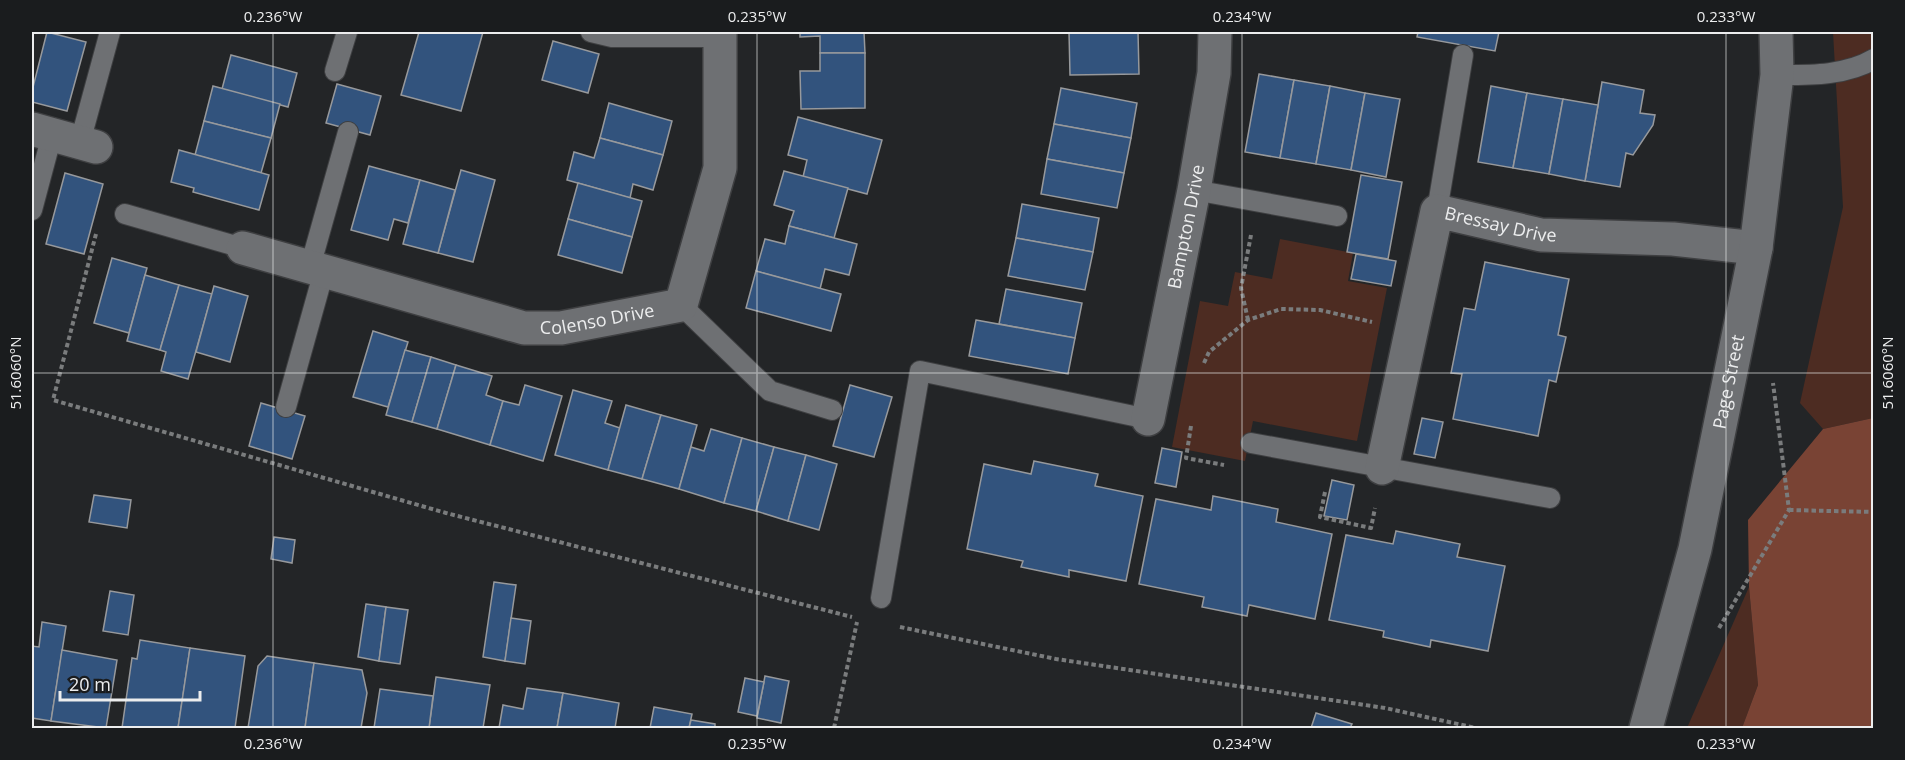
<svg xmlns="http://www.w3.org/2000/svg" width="1905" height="760" viewBox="0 0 1905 760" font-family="'Open Sans',sans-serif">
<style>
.green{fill:#4d2c22}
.forest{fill:#794334}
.building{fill:#32537d;stroke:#97999c;stroke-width:1.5}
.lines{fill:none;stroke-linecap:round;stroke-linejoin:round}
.service-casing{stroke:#3e3f41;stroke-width:22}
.minor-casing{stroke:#3e3f41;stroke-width:36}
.tertiary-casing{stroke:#3e3f41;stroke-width:36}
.path{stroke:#7a7c7d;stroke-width:4;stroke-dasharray:4.5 3;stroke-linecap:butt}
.service{stroke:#6e7073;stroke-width:20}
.minor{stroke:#6e7073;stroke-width:33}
.tertiary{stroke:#6e7073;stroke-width:33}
.ticks{fill:none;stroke:#ecedee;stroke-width:1.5;stroke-opacity:0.45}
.labels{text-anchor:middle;stroke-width:6;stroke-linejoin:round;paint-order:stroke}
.street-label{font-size:18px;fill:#ecedee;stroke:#1a1c1e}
.neatline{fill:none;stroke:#ecedee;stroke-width:2}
.ticks-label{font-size:15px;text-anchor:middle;fill:#ecedee}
</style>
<rect width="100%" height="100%" fill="#232527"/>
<g class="green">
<path d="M 1833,32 L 1873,32 L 1873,418 L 1823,429 L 1800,403 L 1843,207 Z"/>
<path d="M 1280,239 L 1353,253 L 1348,281 L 1387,288 L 1357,441 L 1253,421 L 1245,461 L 1172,447 L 1200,301 L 1228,306 L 1235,272 L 1272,279 Z"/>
<path d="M 1749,587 L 1758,685 L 1742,728 L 1687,728 Z"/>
</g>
<path class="forest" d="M 1873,418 L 1873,728 L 1742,728 L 1758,685 L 1749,587 L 1748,520 L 1823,429 Z"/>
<g class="building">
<path d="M 47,32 L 86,42 L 67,111 L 32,102 L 32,91 Z"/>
<path d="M 419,32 L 483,32 L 461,111 L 401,95 Z"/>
<path d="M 800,32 L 864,32 L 865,53 L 820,53 L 820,36 L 800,37 Z"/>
<path d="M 1069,32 L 1138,32 L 1139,74 L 1070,75 Z"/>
<path d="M 1418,32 L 1499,32 L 1495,51 L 1417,37 Z"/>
<path d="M 553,41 L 599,54 L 588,93 L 542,80 Z"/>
<path d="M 820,53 L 865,53 L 865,108 L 801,109 L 800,71 L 820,71 Z"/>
<path d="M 231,55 L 297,73 L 288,107 L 222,89 Z"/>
<path d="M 1259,74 L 1294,80 L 1280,158 L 1245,152 Z"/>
<path d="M 1294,80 L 1330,86 L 1316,164 L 1280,158 Z"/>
<path d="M 1602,82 L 1644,90 L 1640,113 L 1655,115 L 1653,125 L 1633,155 L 1626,153 L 1620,187 L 1585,181 Z"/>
<path d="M 337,84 L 381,96 L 370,135 L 326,123 Z"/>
<path d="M 213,86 L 280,104 L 271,138 L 204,121 Z"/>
<path d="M 1330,86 L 1365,93 L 1351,170 L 1316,164 Z"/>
<path d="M 1491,86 L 1527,93 L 1513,168 L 1478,162 Z"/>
<path d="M 1061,88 L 1137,103 L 1131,138 L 1054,124 Z"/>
<path d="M 1365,93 L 1400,99 L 1386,177 L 1351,170 Z"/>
<path d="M 1527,93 L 1563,99 L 1549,174 L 1513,168 Z"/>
<path d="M 1563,99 L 1598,105 L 1585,181 L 1549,174 Z"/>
<path d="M 609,103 L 672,121 L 663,155 L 600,138 Z"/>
<path d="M 798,117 L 882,140 L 867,194 L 803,177 L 807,160 L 788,155 Z"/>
<path d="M 204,121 L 271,138 L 261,173 L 195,155 Z"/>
<path d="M 1054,124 L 1131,138 L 1124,173 L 1047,159 Z"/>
<path d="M 600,138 L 663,155 L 653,190 L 633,184 L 630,198 L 567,180 L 574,152 L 594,158 Z"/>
<path d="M 179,150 L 269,175 L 259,210 L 193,192 L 194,188 L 171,182 Z"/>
<path d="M 1047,159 L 1124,173 L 1117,208 L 1041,194 Z"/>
<path d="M 369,166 L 420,180 L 408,223 L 394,219 L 388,240 L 351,230 Z"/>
<path d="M 461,170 L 495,180 L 473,262 L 438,253 Z"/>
<path d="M 784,171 L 848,188 L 834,238 L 789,226 L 794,211 L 774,205 Z"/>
<path d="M 65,173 L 103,184 L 84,254 L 46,244 Z"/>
<path d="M 1361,175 L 1402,182 L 1388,259 L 1347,252 Z"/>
<path d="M 420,180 L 455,190 L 438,253 L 403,244 Z"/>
<path d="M 578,183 L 642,201 L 632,237 L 568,219 Z"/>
<path d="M 1022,204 L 1099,218 L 1093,252 L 1016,238 Z"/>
<path d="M 568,219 L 632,237 L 622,273 L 558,255 Z"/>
<path d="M 789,226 L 857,244 L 849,275 L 825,269 L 820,289 L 756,271 L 765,239 L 785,244 Z"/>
<path d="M 1016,238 L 1093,252 L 1085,290 L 1008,276 Z"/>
<path d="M 1356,254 L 1396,261 L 1391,286 L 1351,279 Z"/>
<path d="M 112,258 L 147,268 L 129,333 L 94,323 Z"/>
<path d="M 1485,262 L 1569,279 L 1558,335 L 1566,337 L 1556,382 L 1549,380 L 1538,436 L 1453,419 L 1462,374 L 1451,373 L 1464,308 L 1475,310 Z"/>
<path d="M 756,271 L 841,294 L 831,331 L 746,308 Z"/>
<path d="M 145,275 L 179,285 L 160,350 L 127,341 Z"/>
<path d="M 179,285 L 212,294 L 188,379 L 161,371 L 166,352 L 160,350 Z"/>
<path d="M 214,286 L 248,296 L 230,362 L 196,352 Z"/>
<path d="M 1006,289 L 1082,303 L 1075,338 L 999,324 Z"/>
<path d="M 976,320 L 1075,338 L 1068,374 L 969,356 Z"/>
<path d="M 373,331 L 408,342 L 388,407 L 353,397 Z"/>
<path d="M 405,350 L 431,357 L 412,422 L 386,415 Z"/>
<path d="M 431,357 L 456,365 L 437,429 L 412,422 Z"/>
<path d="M 456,365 L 492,376 L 486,395 L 503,401 L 490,445 L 437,429 Z"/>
<path d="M 525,385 L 562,396 L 543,461 L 490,445 L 503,401 L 519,405 Z"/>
<path d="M 850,385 L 892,397 L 874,457 L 833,446 Z"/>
<path d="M 573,390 L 612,401 L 605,423 L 620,428 L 608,470 L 555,455 Z"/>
<path d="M 261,403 L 305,416 L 292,459 L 249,446 Z"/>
<path d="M 626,405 L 661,415 L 642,479 L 608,470 Z"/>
<path d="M 661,415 L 697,425 L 679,489 L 642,479 Z"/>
<path d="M 1422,418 L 1443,422 L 1435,458 L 1414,454 Z"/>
<path d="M 711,429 L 742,438 L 724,503 L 679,489 L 691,447 L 704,451 Z"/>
<path d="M 742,438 L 774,447 L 756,511 L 724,503 Z"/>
<path d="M 774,447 L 806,455 L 788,521 L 756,511 Z"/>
<path d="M 1162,448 L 1182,452 L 1176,487 L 1155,483 Z"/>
<path d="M 806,455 L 837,464 L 819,530 L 788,521 Z"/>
<path d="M 1034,461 L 1098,474 L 1095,486 L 1143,496 L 1126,581 L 1069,570 L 1069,577 L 1021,567 L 1023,561 L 967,549 L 984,464 L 1031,474 Z"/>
<path d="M 1332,480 L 1354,485 L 1347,520 L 1324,516 Z"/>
<path d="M 94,495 L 131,500 L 127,528 L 89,522 Z"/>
<path d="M 1213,496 L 1278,509 L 1276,522 L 1332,534 L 1315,619 L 1249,605 L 1247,616 L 1202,607 L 1204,597 L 1139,584 L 1156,499 L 1211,510 Z"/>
<path d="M 1396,531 L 1460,544 L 1457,557 L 1505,566 L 1488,651 L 1431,640 L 1430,647 L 1383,637 L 1384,631 L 1329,620 L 1346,535 L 1393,544 Z"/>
<path d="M 274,537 L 295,540 L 292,563 L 271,559 Z"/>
<path d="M 494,582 L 516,585 L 505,661 L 483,657 Z"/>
<path d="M 110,591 L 134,595 L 128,635 L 103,631 Z"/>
<path d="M 366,604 L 386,607 L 379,661 L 358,657 Z"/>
<path d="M 386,607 L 408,610 L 400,664 L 379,661 Z"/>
<path d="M 511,618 L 531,621 L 525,664 L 505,661 Z"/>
<path d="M 42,622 L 66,626 L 51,721 L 32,718 L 32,646 L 39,647 Z"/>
<path d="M 140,640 L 190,648 L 178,728 L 122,728 L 132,658 L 137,659 Z"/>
<path d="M 190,648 L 245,656 L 235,728 L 178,728 Z"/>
<path d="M 62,650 L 117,660 L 106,728 L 51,721 Z"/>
<path d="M 267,656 L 314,663 L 305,728 L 248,728 L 258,666 Z"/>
<path d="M 314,663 L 362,670 L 367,693 L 361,728 L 305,728 Z"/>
<path d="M 765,676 L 789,681 L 781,723 L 757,718 Z"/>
<path d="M 436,677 L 490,685 L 483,728 L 429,728 Z"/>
<path d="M 745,678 L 764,682 L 757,716 L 738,712 Z"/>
<path d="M 527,688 L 563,693 L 557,728 L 499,728 L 503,705 L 523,709 Z"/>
<path d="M 380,689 L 433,696 L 429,728 L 374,728 Z"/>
<path d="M 563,693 L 619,703 L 615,728 L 557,728 Z"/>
<path d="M 654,707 L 692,714 L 689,728 L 650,728 Z"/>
<path d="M 1316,713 L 1352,724 L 1350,728 L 1311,728 Z"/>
<path d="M 691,720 L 715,724 L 715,728 L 689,728 Z"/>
</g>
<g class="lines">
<g class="service-casing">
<g id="service">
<path d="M 591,32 L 612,37 L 720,37"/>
<path d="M 335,71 L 347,32"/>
<path d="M 1777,75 C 1809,75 1845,76 1874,59"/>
<path d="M 80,142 L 110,32"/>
<path d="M 1194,190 L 1337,216"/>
<path d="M 32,210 L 52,135"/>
<path d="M 1437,211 L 1463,55"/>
<path d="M 125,214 L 243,248"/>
<path d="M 310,267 L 348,132"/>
<path d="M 681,305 L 770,391 L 832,410"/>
<path d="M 286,407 L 324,271"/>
<path d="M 1251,443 L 1550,498"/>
<path d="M 881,598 L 920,371 L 1148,419"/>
</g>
</g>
<g class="minor-casing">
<g id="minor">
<path d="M 32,129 L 96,147"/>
<path id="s1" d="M 243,248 L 524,328 L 561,328 L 681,305 L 720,168 L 720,32"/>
<path id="s2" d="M 1148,419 L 1194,190 L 1214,73 L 1215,32"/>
<path id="s3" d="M 1382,468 L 1437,211 L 1541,235 L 1673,239 L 1756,248"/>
</g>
</g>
<g class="tertiary-casing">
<g id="tertiary">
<path id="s4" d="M 1646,728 L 1695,549 L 1756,248 L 1777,75 L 1776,32"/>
</g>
</g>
<g class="path">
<path d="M 96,234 L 53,400 L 446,513 L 852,617"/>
<path d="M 1248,320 L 1241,288 L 1251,235"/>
<path d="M 1204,363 L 1209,352 L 1248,320 L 1281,309 L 1320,310 L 1372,322"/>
<path d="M 1191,426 L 1186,458 L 1224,465"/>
<path d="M 1325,492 L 1320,517 L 1371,528 L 1375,508"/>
<path d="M 1789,510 L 1874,512"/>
<path d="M 900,627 L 1056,659 L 1385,708 L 1476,728"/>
<path d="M 1719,628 L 1789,510 L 1773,383"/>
<path d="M 834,728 L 857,622"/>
</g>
<use href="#service" class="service"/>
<use href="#minor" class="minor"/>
<use href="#tertiary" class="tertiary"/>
</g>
<path class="ticks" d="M 273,32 L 273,728M 757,32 L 757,728M 1242,32 L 1242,728M 1726,32 L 1726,728M 32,373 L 1874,373"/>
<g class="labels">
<g class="street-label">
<text dy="6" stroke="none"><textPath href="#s3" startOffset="328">Bressay Drive</textPath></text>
<text dy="6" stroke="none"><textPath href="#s2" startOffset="196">Bampton Drive</textPath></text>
<text dy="6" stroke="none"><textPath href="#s1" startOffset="366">Colenso Drive</textPath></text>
<text dy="6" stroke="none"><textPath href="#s4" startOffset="356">Page Street</textPath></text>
</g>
</g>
<rect width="1905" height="760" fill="none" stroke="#1a1c1e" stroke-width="66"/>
<path d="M60 691v9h140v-9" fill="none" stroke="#ecedee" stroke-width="3"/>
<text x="69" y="691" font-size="18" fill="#ecedee" stroke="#1a1c1e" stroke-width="4.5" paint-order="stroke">20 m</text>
<rect x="33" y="33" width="1839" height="694" class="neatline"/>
<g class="ticks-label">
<text x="273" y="22">0.236°W</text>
<text x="757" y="22">0.235°W</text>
<text x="1242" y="22">0.234°W</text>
<text x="1726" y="22">0.233°W</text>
<text transform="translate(16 373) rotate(-90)" y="5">51.6060°N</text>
<text transform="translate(1888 373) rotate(-90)" y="5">51.6060°N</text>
<text x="273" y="749">0.236°W</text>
<text x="757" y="749">0.235°W</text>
<text x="1242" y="749">0.234°W</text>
<text x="1726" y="749">0.233°W</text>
</g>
</svg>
